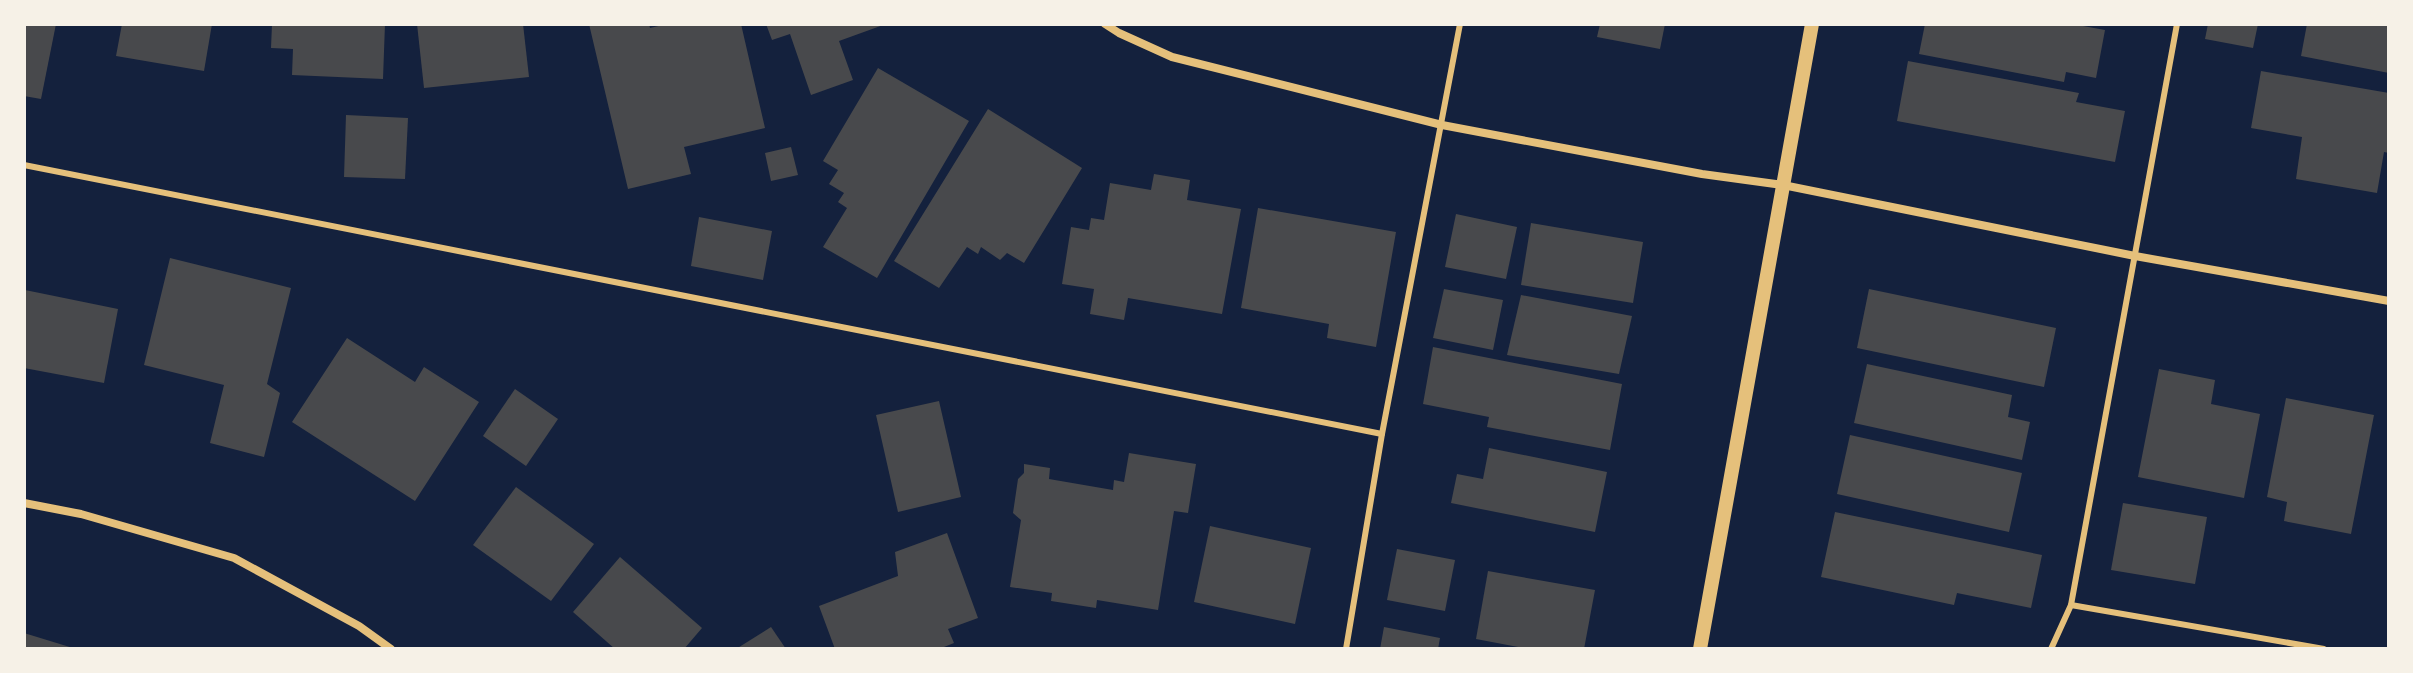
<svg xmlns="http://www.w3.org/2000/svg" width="2413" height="673" viewBox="0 0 2413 673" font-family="Georgia,serif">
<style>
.building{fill:#48494c}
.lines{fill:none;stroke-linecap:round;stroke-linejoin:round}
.service{stroke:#e5c07b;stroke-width:6}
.minor{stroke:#e5c07b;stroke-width:8}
.tertiary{stroke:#e5c07b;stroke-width:14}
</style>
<rect width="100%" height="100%" fill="#14213d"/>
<g class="building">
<path d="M 24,24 L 56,24 L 41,99 L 24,96 Z"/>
<path d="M 122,24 L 212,24 L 204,71 L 116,56 Z"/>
<path d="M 272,24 L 385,24 L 383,79 L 292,75 L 293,49 L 271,48 Z"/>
<path d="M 417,24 L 523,24 L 529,77 L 424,88 Z"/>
<path d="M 589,24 L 649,24 L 650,28 L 667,24 L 741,24 L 765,128 L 684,147 L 691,174 L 628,189 Z"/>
<path d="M 766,24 L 886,24 L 839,41 L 853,80 L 811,95 L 790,34 L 772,40 Z"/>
<path d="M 1600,24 L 1665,24 L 1660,49 L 1597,37 Z"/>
<path d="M 1925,24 L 2072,24 L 2105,30 L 2096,78 L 2066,72 L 2064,82 L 1919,54 Z"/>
<path d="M 2208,24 L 2258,24 L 2253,48 L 2205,39 Z"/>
<path d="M 2307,24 L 2389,24 L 2389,73 L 2301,56 Z"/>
<path d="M 1908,61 L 2079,93 L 2076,102 L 2125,111 L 2115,162 L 1897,121 Z"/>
<path d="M 878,68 L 969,121 L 877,278 L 823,247 L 847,208 L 838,202 L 844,193 L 829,184 L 838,170 L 823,161 Z"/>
<path d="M 2261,71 L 2389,93 L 2389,153 L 2384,152 L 2377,193 L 2296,179 L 2302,137 L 2251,128 Z"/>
<path d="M 988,109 L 1082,168 L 1024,263 L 1007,253 L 1000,260 L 981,247 L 978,254 L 967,247 L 939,288 L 894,261 Z"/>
<path d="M 346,115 L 408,118 L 405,179 L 344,177 Z"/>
<path d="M 791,147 L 798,175 L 771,181 L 765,153 Z"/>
<path d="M 1154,174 L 1190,180 L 1187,200 L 1241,209 L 1222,314 L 1128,298 L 1124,320 L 1090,314 L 1094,289 L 1062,284 L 1071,227 L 1089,230 L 1091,218 L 1104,220 L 1110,183 L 1151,190 Z"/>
<path d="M 1258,208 L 1396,232 L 1376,347 L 1327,338 L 1329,324 L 1241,308 Z"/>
<path d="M 1456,214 L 1517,227 L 1506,279 L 1445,267 Z"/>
<path d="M 699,217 L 772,231 L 763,280 L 691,266 Z"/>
<path d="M 1531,223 L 1643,242 L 1633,303 L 1521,285 Z"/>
<path d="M 170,258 L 291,288 L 267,384 L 280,393 L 264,457 L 210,443 L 224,385 L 144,365 Z"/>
<path d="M 1444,289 L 1503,300 L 1493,350 L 1433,338 Z"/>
<path d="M 1869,289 L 2056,328 L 2044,387 L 1857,348 Z"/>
<path d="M 25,290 L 118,309 L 104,383 L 24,368 Z"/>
<path d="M 1521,295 L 1632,316 L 1619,374 L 1507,355 Z"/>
<path d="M 347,338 L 415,382 L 424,367 L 479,402 L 415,501 L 292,422 Z"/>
<path d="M 1433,347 L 1622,384 L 1610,450 L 1487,427 L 1489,417 L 1423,404 Z"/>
<path d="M 1867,364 L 2012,395 L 2008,417 L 2030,422 L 2022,460 L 1854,423 Z"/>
<path d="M 2159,369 L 2215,380 L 2211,404 L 2260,414 L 2244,498 L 2138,477 Z"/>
<path d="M 515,389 L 558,419 L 526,466 L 483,436 Z"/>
<path d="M 2286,398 L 2374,415 L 2351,534 L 2284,521 L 2287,502 L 2267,497 Z"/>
<path d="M 939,401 L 961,497 L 898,512 L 876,415 Z"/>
<path d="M 1850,435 L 2022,473 L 2009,532 L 1837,494 Z"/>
<path d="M 1489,448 L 1607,472 L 1595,532 L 1451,503 L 1457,474 L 1483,479 Z"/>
<path d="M 1129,453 L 1196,464 L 1188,513 L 1174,511 L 1158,610 L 1097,600 L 1096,608 L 1051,601 L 1052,593 L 1010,587 L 1021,520 L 1013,513 L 1018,479 L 1024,473 L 1024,464 L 1050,468 L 1049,479 L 1113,490 L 1114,480 L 1124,482 Z"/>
<path d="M 516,487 L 594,544 L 551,601 L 473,545 Z"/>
<path d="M 2123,503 L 2207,517 L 2195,584 L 2111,570 Z"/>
<path d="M 1835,512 L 2042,555 L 2031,608 L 1957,593 L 1954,605 L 1821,577 Z"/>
<path d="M 1210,526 L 1311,548 L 1295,624 L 1194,602 Z"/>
<path d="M 947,533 L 978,618 L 948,629 L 954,643 L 939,649 L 835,649 L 819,606 L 898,576 L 895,552 Z"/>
<path d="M 1397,549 L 1455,560 L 1445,611 L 1387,600 Z"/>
<path d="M 620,557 L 702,628 L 684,649 L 615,649 L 573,612 Z"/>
<path d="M 1488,571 L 1595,590 L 1584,649 L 1528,649 L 1476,639 Z"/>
<path d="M 771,627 L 786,649 L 736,649 Z"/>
<path d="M 1384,627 L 1440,638 L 1438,649 L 1380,649 Z"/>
<path d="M 24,633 L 73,648 L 73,649 L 24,649 Z"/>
</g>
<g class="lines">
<g class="service">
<path d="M 24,165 L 1382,434"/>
<path d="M 2071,605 L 2324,649"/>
<path d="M 1346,649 L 1382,434 L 1460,24"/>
<path d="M 2051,649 L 2071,605 L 2177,24"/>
</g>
<g class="minor">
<path d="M 1105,24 L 1119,33 L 1172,57 L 1442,125 L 1702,174 L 1783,185 L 2135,256 L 2389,301"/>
<path d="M 24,503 L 81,514 L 234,558 L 359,626 L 391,649"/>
</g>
<path class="tertiary" d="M 1700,649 L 1812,24"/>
</g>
<rect width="2413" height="673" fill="none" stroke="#f6f1e7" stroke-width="52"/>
</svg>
